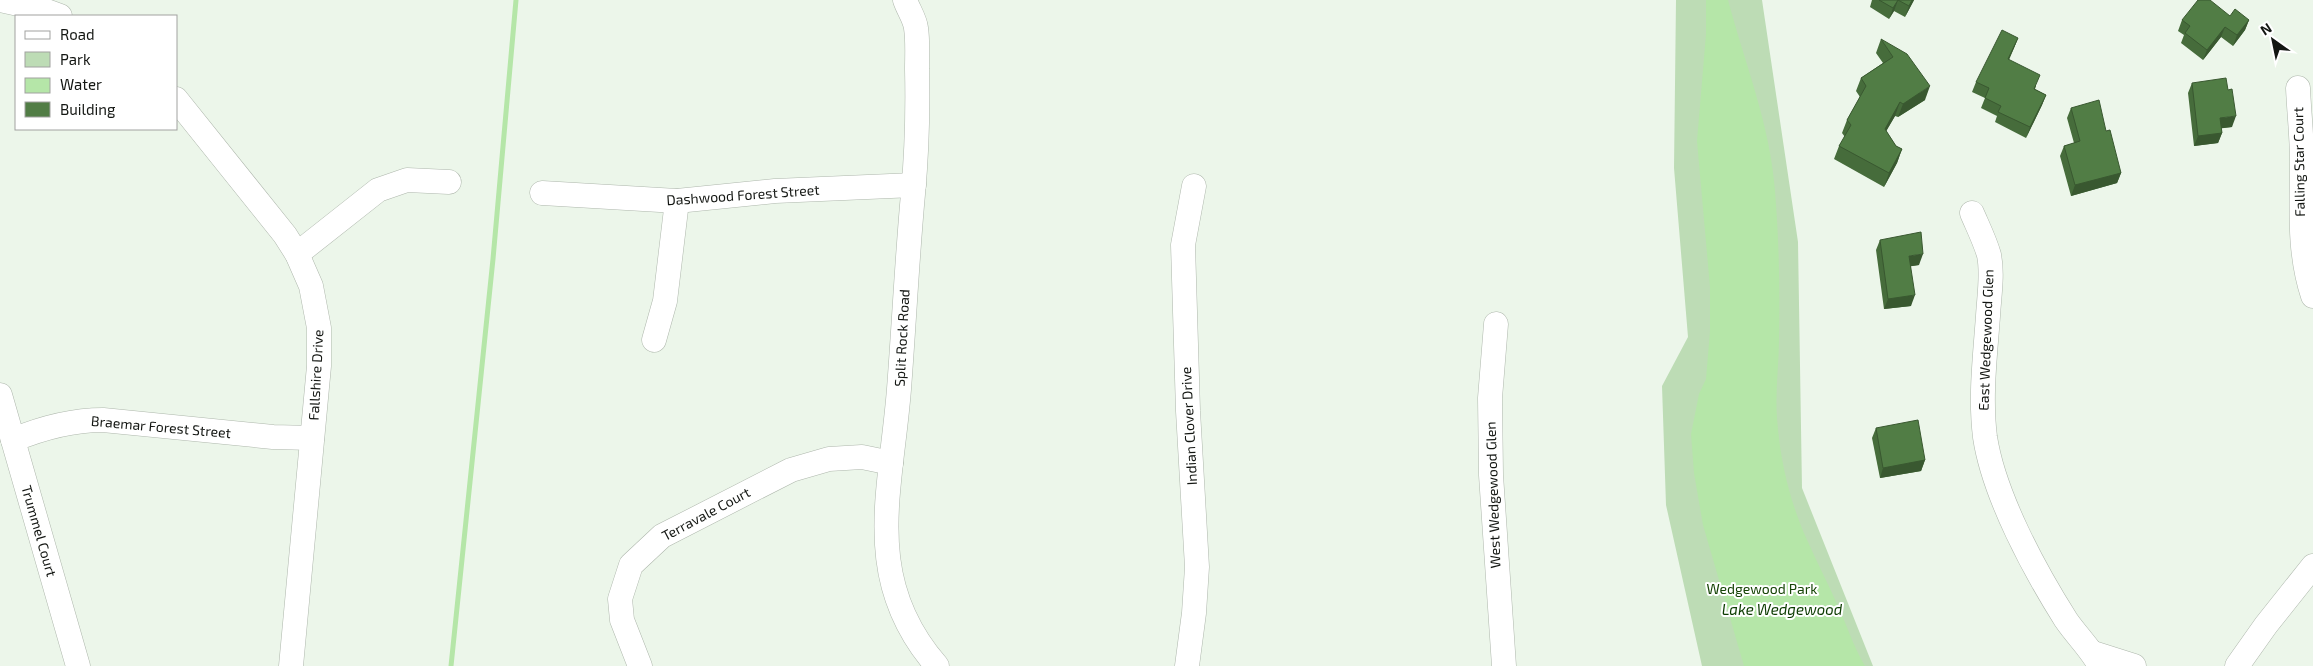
<svg xmlns="http://www.w3.org/2000/svg" width="2313" height="666" viewBox="0 0 2313 666" font-family="'Exo 2',sans-serif">
<style>
.green{fill:#bddcb5}
.water{fill:#b5e6a8}
.lines{fill:none;stroke-linecap:round;stroke-linejoin:round}
.stream{stroke:#b5e6a8;stroke-width:5}
.minor-casing{stroke:#aeb7ac;stroke-width:25}
.minor{stroke:#fff;stroke-width:24}
.wall{fill:#466c3b}
.shaded-wall{fill:#395830}
.building{fill:#517d45;stroke:#395830}
.labels{text-anchor:middle;stroke-width:4;stroke-linejoin:round;paint-order:stroke}
.street-label{font-size:14px;fill:#131612;stroke:#fff}
.park-label{font-size:14px;fill:#164406;stroke:#fff}
.water-label{font-size:15px;font-style:italic;fill:#0c3c00;stroke:#fff}
</style>
<rect width="100%" height="100%" fill="#ecf6ea"/>
<path class="green" d="M 1676,0 L 1762,0 L 1798,242 L 1802,488 L 1873,666 L 1702,666 L 1666,505 L 1662,386 L 1688,337 L 1674,168 Z"/>
<path class="water" d="M 1706,0 L 1728,0 C 1745,64 1770,124 1775,191 C 1779,240 1780,289 1779,339 C 1779,365 1775,391 1777,418 C 1780,461 1790,503 1808,542 C 1817,563 1828,583 1837,604 C 1847,625 1853,646 1865,666 L 1744,666 L 1703,525 L 1694,473 L 1691,434 L 1699,394 L 1706,379 L 1710,331 L 1710,287 L 1697,141 L 1706,34 Z"/>
<g class="lines">
<path class="stream" d="M 451,666 L 493,259 L 516,0"/>
<g class="minor-casing">
<g id="minor">
<path d="M 0,0 L 41,9 L 60,16"/>
<path d="M 905,0 C 908,9 915,19 916,28 C 918,41 917,56 917,69 C 918,112 917,151 913,194 C 907,259 904,324 899,389 C 891,492 861,579 937,666"/>
<path d="M 2298,88 C 2299,112 2302,137 2302,161 C 2302,207 2298,251 2313,296"/>
<path d="M 176,99 L 285,235 L 297,254 L 311,286 L 319,328 L 319,366 L 291,666"/>
<path d="M 542,193 L 677,201 L 775,191 L 914,185"/>
<path d="M 1972,213 C 1978,227 1985,241 1989,255 C 1993,274 1989,297 1988,316 C 1985,357 1980,397 1985,437 C 1994,496 2035,571 2066,620 C 2077,636 2091,649 2100,666"/>
<path d="M 297,254 L 378,190 L 407,180 L 449,182"/>
<path d="M 1496,324 L 1490,398 L 1491,475 L 1504,666"/>
<path d="M 654,340 L 665,301 L 677,201"/>
<path d="M 0,395 L 78,666"/>
<path d="M 13,440 C 42,428 71,420 103,420 L 273,437 L 312,438"/>
<path d="M 2093,653 L 2134,666"/>
<path d="M 640,666 L 622,620 L 620,599 L 631,565 L 662,536 L 791,470 L 829,459 L 862,457 L 891,463"/>
<path d="M 1187,666 L 1194,613 L 1197,567 L 1188,411 L 1183,245 L 1194,186"/>
<path d="M 2237,666 L 2266,625 L 2313,566"/>
</g>
</g>
<use href="#minor" class="minor"/>
</g>
<g class="wall">
<path d="M 1872,0 L 1914,0 L 1905,17 L 1894,11 L 1889,19 L 1870,7 Z"/>
<path d="M 2230,16 L 2249,20 L 2245,30 L 2233,46 L 2221,37 L 2203,60 L 2181,43 L 2184,35 L 2178,31 L 2182,20 Z"/>
<path d="M 2018,38 L 2014,48 L 2009,60 L 2036,86 L 2035,89 L 2046,95 L 2042,105 L 2026,138 L 1995,122 L 1997,116 L 1981,108 L 1985,98 L 1972,92 L 1976,82 Z"/>
<path d="M 1881,39 L 1925,100 L 1898,117 L 1895,116 L 1886,131 L 1896,146 L 1902,149 L 1897,163 L 1884,187 L 1834,159 L 1839,146 L 1845,137 L 1842,133 L 1847,120 L 1860,97 L 1856,91 L 1861,78 L 1883,63 L 1876,53 Z"/>
<path d="M 2192,83 L 2232,127 L 2221,128 L 2222,133 L 2218,143 L 2194,146 L 2188,93 Z"/>
<path d="M 2071,108 L 2121,173 L 2117,183 L 2071,196 L 2060,156 L 2064,146 L 2074,143 L 2067,118 Z"/>
<path d="M 1880,240 L 1919,265 L 1911,266 L 1911,306 L 1884,309 L 1876,250 Z"/>
<path d="M 1876,428 L 1925,460 L 1921,471 L 1880,478 L 1872,438 Z"/>
</g>
<g class="shaded-wall">
<path d="M 1898,0 L 1894,11 L 1889,19 L 1893,8 Z"/>
<path d="M 1912,0 L 1914,0 L 1905,17 L 1909,6 Z"/>
<path d="M 2249,20 L 2245,30 L 2233,46 L 2237,35 Z"/>
<path d="M 2225,27 L 2221,37 L 2203,60 L 2207,50 Z"/>
<path d="M 2018,38 L 2014,48 L 2004,69 L 2008,59 Z"/>
<path d="M 1930,86 L 1925,100 L 1898,117 L 1903,104 Z"/>
<path d="M 2046,95 L 2042,105 L 2026,138 L 2030,127 Z"/>
<path d="M 1900,102 L 1895,116 L 1880,142 L 1885,129 Z"/>
<path d="M 2236,116 L 2232,127 L 2216,129 L 2220,118 Z"/>
<path d="M 2222,133 L 2218,143 L 2194,146 L 2198,136 Z"/>
<path d="M 1902,149 L 1897,163 L 1884,187 L 1889,173 Z"/>
<path d="M 2121,173 L 2117,183 L 2071,196 L 2075,185 Z"/>
<path d="M 1923,254 L 1919,265 L 1906,267 L 1909,256 Z"/>
<path d="M 1915,295 L 1911,306 L 1884,309 L 1888,299 Z"/>
<path d="M 1925,460 L 1921,471 L 1880,478 L 1883,468 Z"/>
</g>
<g class="building">
<path d="M 1879,0 L 1912,0 L 1909,6 L 1898,0 L 1893,8 Z"/>
<path d="M 2198,0 L 2210,0 L 2230,16 L 2235,9 L 2249,20 L 2237,35 L 2225,27 L 2207,50 L 2185,33 L 2190,26 L 2182,20 Z"/>
<path d="M 2002,30 L 2018,38 L 2008,59 L 2040,75 L 2034,89 L 2046,95 L 2030,127 L 1998,112 L 2001,106 L 1985,98 L 1989,88 L 1976,82 Z"/>
<path d="M 1881,39 L 1907,54 L 1930,86 L 1903,104 L 1900,102 L 1885,129 L 1896,146 L 1902,149 L 1889,173 L 1839,146 L 1851,125 L 1847,120 L 1866,86 L 1861,78 L 1893,57 Z"/>
<path d="M 2226,78 L 2228,90 L 2232,89 L 2236,116 L 2220,118 L 2222,133 L 2198,136 L 2192,83 Z"/>
<path d="M 2099,100 L 2106,131 L 2110,130 L 2121,173 L 2075,185 L 2064,146 L 2080,141 L 2071,108 Z"/>
<path d="M 1921,232 L 1923,254 L 1909,256 L 1915,295 L 1888,299 L 1880,240 Z"/>
<path d="M 1918,420 L 1925,460 L 1883,468 L 1876,428 Z"/>
</g>
<g class="labels">
<g class="street-label">
<text transform="translate(2299 162) rotate(-91)" y="5">Falling Star Court</text>
<text transform="translate(743 195) rotate(-4)" y="5">Dashwood Forest Street</text>
<text transform="translate(902 338) rotate(-87)" y="5">Split Rock Road</text>
<text transform="translate(1986 340) rotate(-88)" y="5">East Wedgewood Glen</text>
<text transform="translate(316 375) rotate(-87)" y="5">Fallshire Drive</text>
<text transform="translate(1189 426) rotate(-93)" y="5">Indian Clover Drive</text>
<text transform="translate(161 427) rotate(5)" y="5">Braemar Forest Street</text>
<text transform="translate(1493 495) rotate(-92)" y="5">West Wedgewood Glen</text>
<text transform="translate(706 514) rotate(-28)" y="5">Terravale Court</text>
<text transform="translate(39 531) rotate(74)" y="5">Trummel Court</text>
</g>
<g class="park-label">
<text x="1762" y="594">Wedgewood Park</text>
</g>
<g class="water-label">
<text x="1782" y="615">Lake Wedgewood</text>
</g>
</g>
<rect x="15" y="15" width="162" height="115" fill="#ffffff" stroke="#a1a2a0"/>
<rect x="25" y="31" width="25" height="8" fill="#ffffff" stroke="#a1a2a0"/>
<text x="60" y="40" font-size="15" fill="#131612">Road</text>
<rect x="25" y="52" width="25" height="15" fill="#bddcb5" stroke="#a1a2a0"/>
<text x="60" y="65" font-size="15" fill="#131612">Park</text>
<rect x="25" y="78" width="25" height="15" fill="#b5e6a8" stroke="#a1a2a0"/>
<text x="60" y="90" font-size="15" fill="#131612">Water</text>
<rect x="25" y="102" width="25" height="15" fill="#517d45" stroke="#a1a2a0"/>
<text x="60" y="115" font-size="15" fill="#131612">Building</text>
<g transform="translate(2273 40) rotate(327)" stroke="#ffffff" stroke-width="4" paint-order="stroke">
<path d="M0-4L9 19L0 12L-9 19Z" fill="#131612"/>
<text y="-8" font-size="14" font-weight="bold" text-anchor="middle" fill="#131612">N</text>
</g>
</svg>
